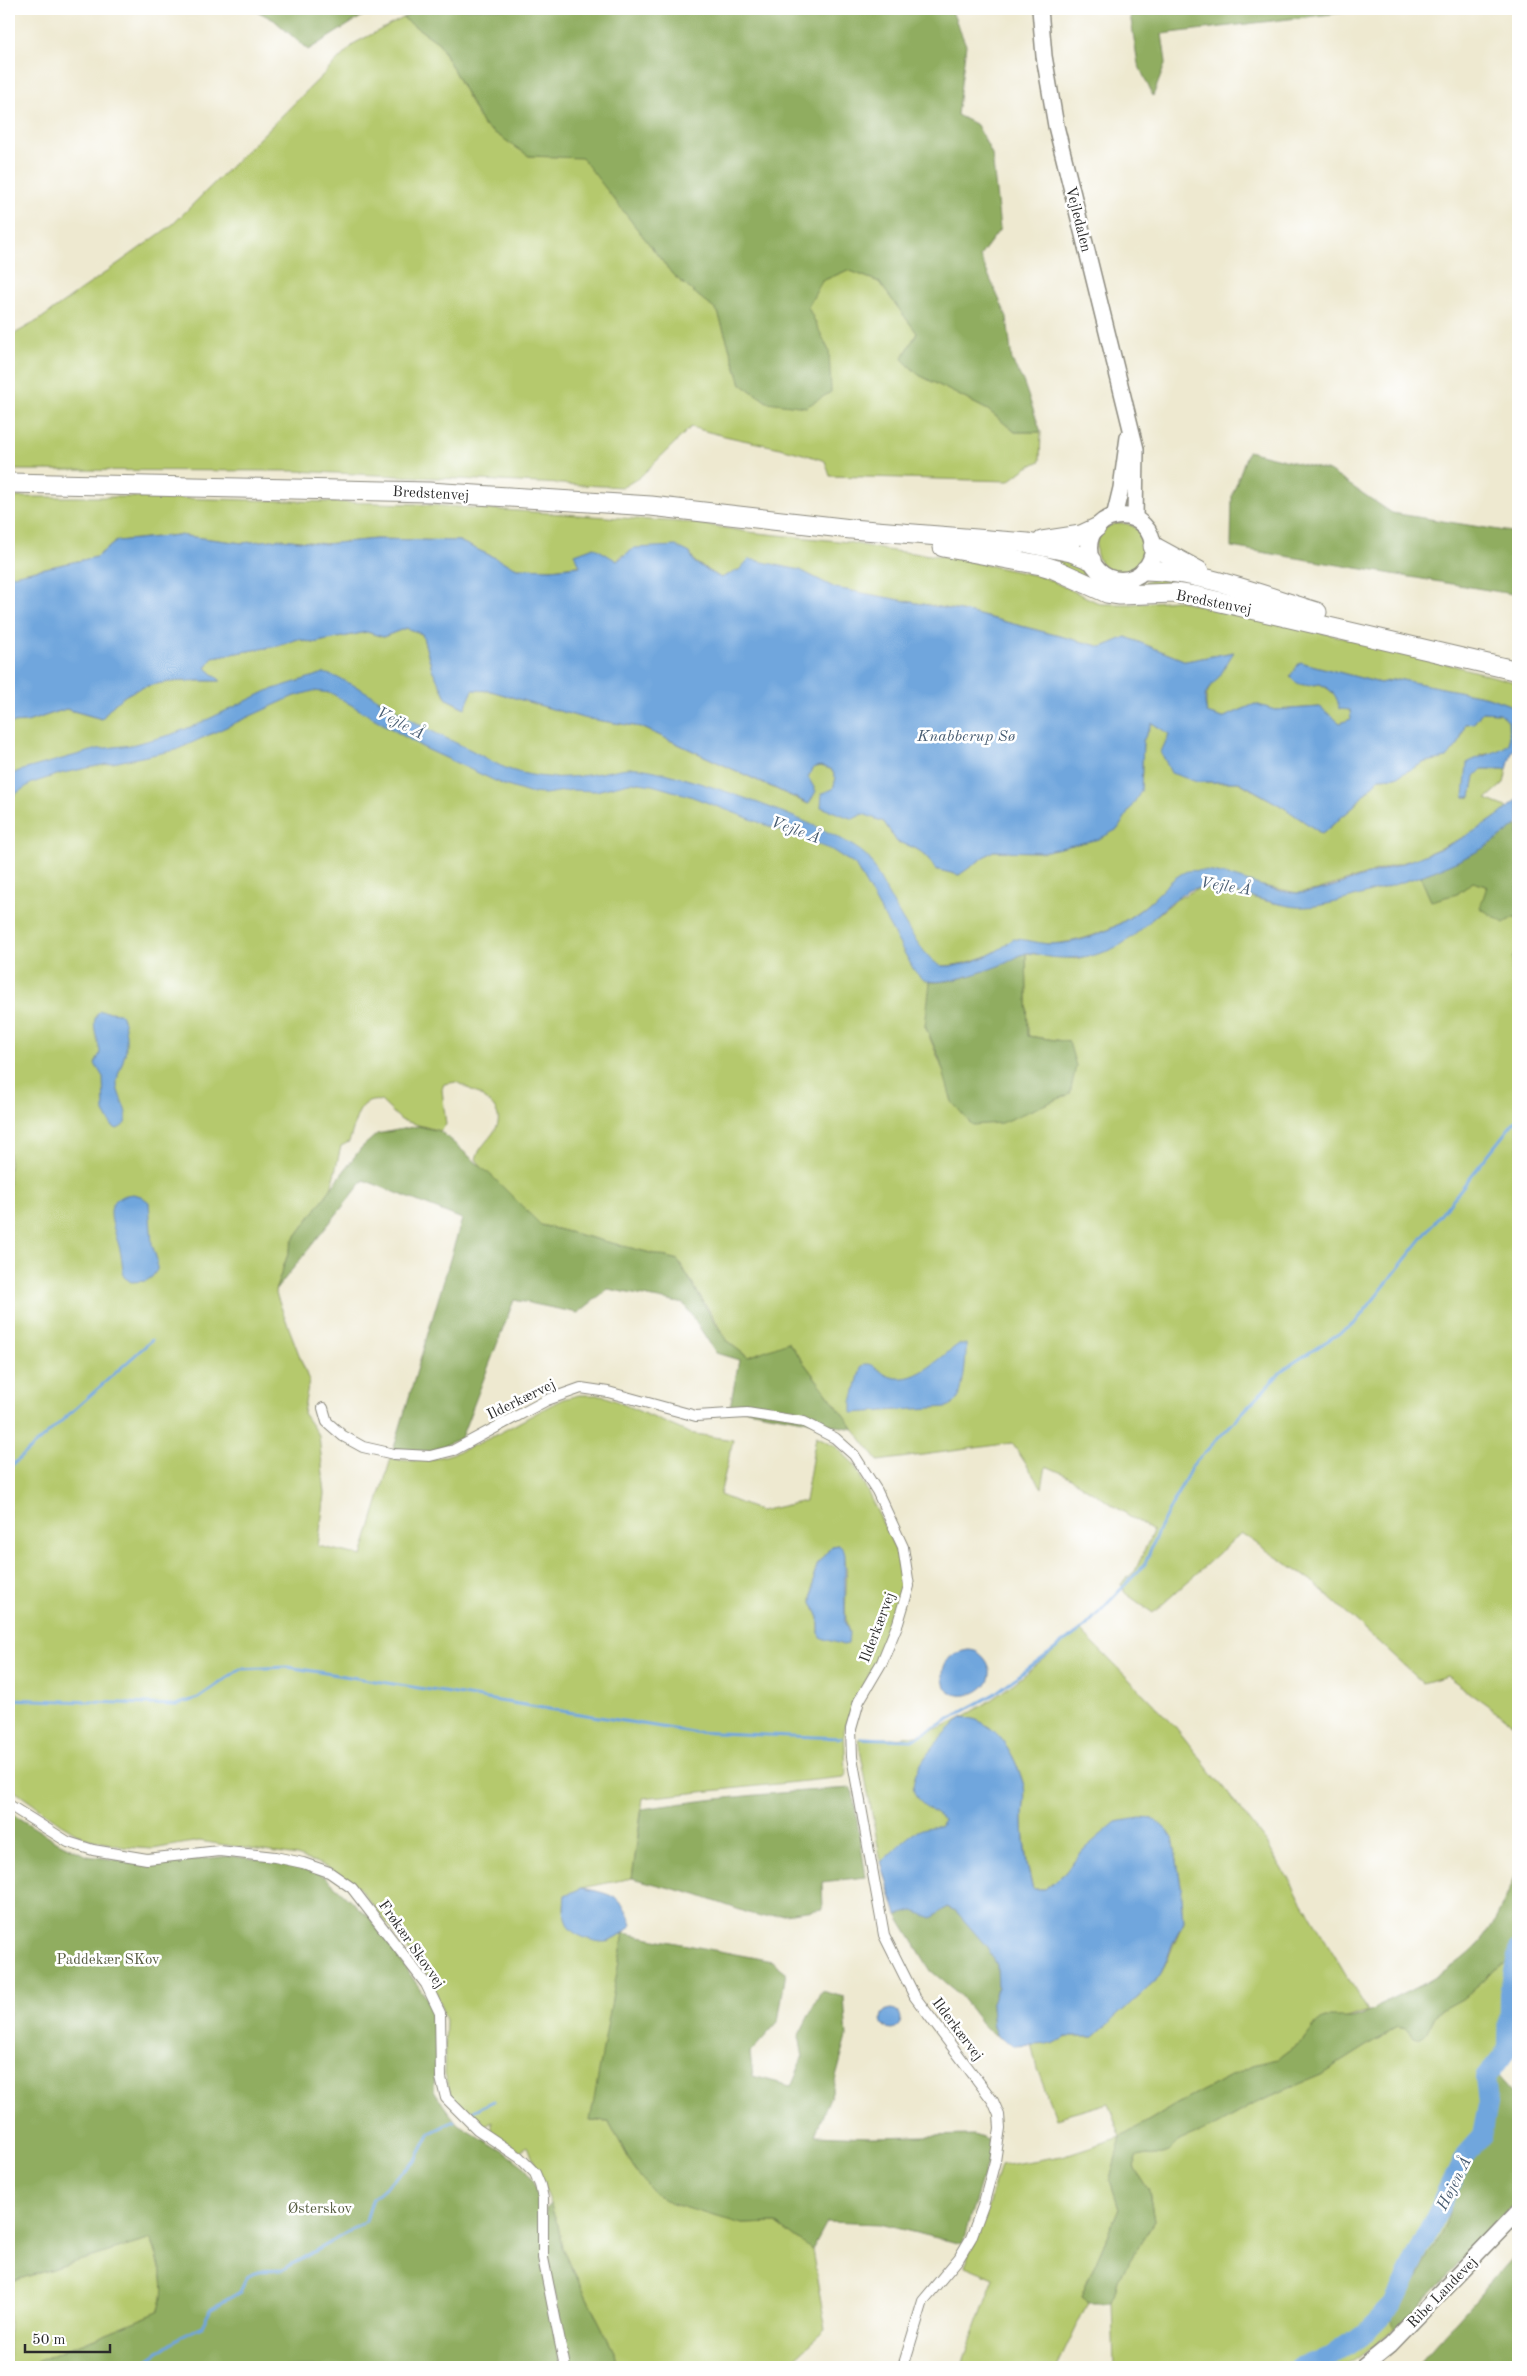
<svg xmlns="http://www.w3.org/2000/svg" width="1527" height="2376" viewBox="0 0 1527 2376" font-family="'Old Standard TT',serif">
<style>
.green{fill:#b5c96d;stroke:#707a4c;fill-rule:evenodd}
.forest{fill:#90ad60;stroke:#5e6c46}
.water{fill:#70a6dd;stroke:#4e6884}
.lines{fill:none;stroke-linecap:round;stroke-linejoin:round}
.stream{stroke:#70a6dd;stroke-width:3}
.river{stroke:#70a6dd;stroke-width:20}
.street-casing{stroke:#8c8a7e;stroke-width:12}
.secondary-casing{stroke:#8c8a7e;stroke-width:18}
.primary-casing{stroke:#8c8a7e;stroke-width:19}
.highway-casing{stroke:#8c8a7e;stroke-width:21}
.street{stroke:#fff;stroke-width:10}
.secondary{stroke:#fff;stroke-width:15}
.primary{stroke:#fff;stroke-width:16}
.highway{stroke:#fff;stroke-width:19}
.labels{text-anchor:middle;stroke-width:5;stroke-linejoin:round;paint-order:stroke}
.street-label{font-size:15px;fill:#2b2b2b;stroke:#fff}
.park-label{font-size:15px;fill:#545a3f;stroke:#fff}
.water-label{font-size:16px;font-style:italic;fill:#475c72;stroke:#fff}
</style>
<rect width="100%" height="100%" fill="#fff"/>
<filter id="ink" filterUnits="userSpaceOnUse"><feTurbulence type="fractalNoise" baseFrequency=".02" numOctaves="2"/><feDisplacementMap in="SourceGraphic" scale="10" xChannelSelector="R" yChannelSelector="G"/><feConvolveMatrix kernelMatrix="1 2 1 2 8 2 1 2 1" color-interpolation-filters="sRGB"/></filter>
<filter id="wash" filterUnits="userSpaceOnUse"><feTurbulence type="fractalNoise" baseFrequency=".0096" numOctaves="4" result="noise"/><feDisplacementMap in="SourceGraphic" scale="20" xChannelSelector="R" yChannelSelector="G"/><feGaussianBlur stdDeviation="1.12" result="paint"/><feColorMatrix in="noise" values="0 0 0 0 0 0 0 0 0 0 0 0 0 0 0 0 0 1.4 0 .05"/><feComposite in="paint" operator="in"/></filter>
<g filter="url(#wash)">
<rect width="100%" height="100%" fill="#eee9d0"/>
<g class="green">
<path d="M 403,18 L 439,43 L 483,125 L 529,156 L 582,157 L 673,275 L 718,312 L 741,384 L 767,402 L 829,351 L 807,307 L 822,281 L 848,270 L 879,282 L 917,333 L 902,359 L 919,375 L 988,410 L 1015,432 L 1041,432 L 1040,461 L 1026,468 L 1009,481 L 830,476 L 825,461 C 781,445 736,441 691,427 L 640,477 L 623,487 L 295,471 L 9,470 L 9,337 L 39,320 L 172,225 L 355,43 Z"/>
<path d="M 9,497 L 130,497 L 415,504 L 695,523 L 748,532 L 848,542 L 885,550 L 949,557 L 1043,577 L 1101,604 L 1132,604 L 1176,600 L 1377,645 L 1518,683 L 1518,708 L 1488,697 L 1397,679 L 1380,683 L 1300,662 L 1308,686 L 1320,684 C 1332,691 1350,704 1352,719 L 1340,723 L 1320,707 L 1275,710 L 1255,704 L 1222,718 L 1207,713 C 1201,684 1222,677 1233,652 L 1186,661 L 1126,637 L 1102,647 L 971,613 L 835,588 L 800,570 L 739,570 L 721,578 L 695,562 L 690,553 L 622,555 L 617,561 L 551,569 L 517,568 L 459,541 L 376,539 L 325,544 L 282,539 L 242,543 L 178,535 L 117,541 L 96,557 L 9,576 Z"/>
<circle cx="1121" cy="548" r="25"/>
<path d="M 1010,549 C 1037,551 1071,550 1089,573 L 1085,578 Z"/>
<path d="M 1160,576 L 1237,596 L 1137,586 Z"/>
<path d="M 406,628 L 422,634 L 432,669 L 447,699 L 464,708 L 473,690 L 491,691 L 583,718 L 641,727 L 808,804 L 808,777 L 813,768 L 820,766 L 831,769 L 836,778 L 833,789 L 863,813 L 884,822 L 897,842 C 916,847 926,852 935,869 L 959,875 L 993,851 L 1043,852 L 1137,796 L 1141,791 L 1143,741 L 1152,723 L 1169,734 L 1197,782 L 1238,782 L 1283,807 L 1322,834 L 1351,809 L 1379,778 L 1396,777 L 1425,762 L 1447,758 L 1459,743 L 1465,724 L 1474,723 L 1482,712 L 1499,713 L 1509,721 L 1509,744 L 1499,752 L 1481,755 L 1464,797 L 1471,797 L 1475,776 L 1482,769 L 1507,769 L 1504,783 L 1486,799 L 1509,808 L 1473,833 L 1420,857 L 1317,890 L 1298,893 L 1263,886 L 1171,881 C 1140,915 1106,937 1060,943 C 1042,945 1025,943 1006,947 C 1000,948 995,952 989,955 C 974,961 957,966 941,966 L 925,1026 L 946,1077 L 1069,1042 L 1028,1036 L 1026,953 L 1077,959 L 1121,944 L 1177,899 L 1201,887 L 1216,888 L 1274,903 L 1313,906 L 1348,898 L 1420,876 L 1431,900 L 1457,894 L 1473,882 L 1487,886 L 1514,917 L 1518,917 L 1518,949 L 1513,957 L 1512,971 L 1518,972 L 1518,1727 L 1447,1676 L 1423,1683 L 1312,1581 L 1241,1533 L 1153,1613 L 1125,1593 L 1121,1584 L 1135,1571 L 1153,1531 L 1066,1475 L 1046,1466 L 1042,1488 L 1012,1443 L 878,1461 L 789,1343 L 748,1357 L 729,1343 L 678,1260 L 541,1225 L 482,1168 L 476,1159 C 479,1147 488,1141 495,1130 C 510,1107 472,1090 456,1082 L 444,1084 L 442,1089 L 446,1125 L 440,1131 L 401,1120 L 381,1101 C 356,1097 356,1124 349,1142 L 341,1146 L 331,1189 L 293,1240 L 275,1291 L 309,1381 L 303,1413 L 319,1436 L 325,1494 L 318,1546 L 362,1556 L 391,1458 C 446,1473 513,1423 563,1399 L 579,1395 L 602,1395 L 689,1433 L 733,1440 L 720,1495 L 760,1511 L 805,1501 L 816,1436 L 834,1445 L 854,1464 L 895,1548 L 904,1585 L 881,1649 L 844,1727 L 846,1774 L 844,1777 L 643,1798 L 632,1878 L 582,1888 L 565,1895 L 564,1910 L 608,1942 L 624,1933 L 591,2121 L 609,2122 L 636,2172 L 742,2224 L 776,2223 L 812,2250 L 826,2330 L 785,2367 L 617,2367 L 614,2352 L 562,2248 L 558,2225 L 528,2146 L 520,2151 L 492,2134 L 492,2121 L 483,2127 L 451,2094 L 444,2074 L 446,2020 L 430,1978 L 359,1888 L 326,1866 L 297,1856 L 199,1841 L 153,1849 L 123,1847 L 84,1838 L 61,1824 L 9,1787 L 9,723 L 27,722 L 66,709 L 102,719 C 129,677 176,681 220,681 L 206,668 L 213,657 L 278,646 L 298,639 L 313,643 L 367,632 L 383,637 ZM 839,1545 C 855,1570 839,1605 849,1633 L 819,1633 L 819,1618 L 812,1602 L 814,1575 L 818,1563 L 832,1546 Z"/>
<path d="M 1080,1630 L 1174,1725 L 1267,1843 L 1368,2011 L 1312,2030 L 1305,2039 L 1278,2059 L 1252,2065 L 1177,2104 L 1121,2137 L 1110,2180 L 1119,2208 L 1081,2297 L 1088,2302 L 1057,2367 L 961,2367 L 994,2278 L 965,2266 L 983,2222 L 1000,2166 L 1062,2156 L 1121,2137 L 1108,2103 L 1056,2118 L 1037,2069 L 1031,2044 L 1053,2044 L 1066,2037 L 1094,2037 L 1160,1976 L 1184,1922 L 1181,1885 L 1173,1838 L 1084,1849 L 1064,1874 L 1045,1889 L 1033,1889 C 1027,1866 1023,1841 1023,1817 C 1023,1807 1026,1796 1024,1786 C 1016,1756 996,1719 962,1717 C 943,1736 926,1754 914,1779 L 929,1808 L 945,1820 L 940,1827 L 881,1862 L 858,1739 C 876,1738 898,1739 916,1735 C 979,1720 1030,1669 1080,1630 Z"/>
<path d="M 1518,1951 L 1518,1966 L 1511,2011 L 1511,2049 L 1491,2077 L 1492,2124 L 1458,2181 L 1445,2226 L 1418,2277 L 1390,2317 L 1397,2328 L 1344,2367 L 1114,2367 L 1112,2302 L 1118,2280 L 1154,2221 L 1149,2191 L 1134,2167 L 1138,2157 L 1147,2155 L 1155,2156 L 1168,2152 L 1177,2142 L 1219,2124 L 1263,2099 L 1321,2075 L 1397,2027 L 1406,2029 L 1421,2037 L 1426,2033 L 1436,2013 L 1462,1999 Z"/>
<path d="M 151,2239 C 159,2262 169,2288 158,2312 L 24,2367 L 9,2367 L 9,2282 Z"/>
</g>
<g class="forest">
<path d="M 253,9 L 374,9 L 308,50 L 274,20 Z"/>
<path d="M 419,9 L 951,9 L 966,45 L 957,115 L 977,125 L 992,154 L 1000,229 L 980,256 L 1007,317 L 1012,361 L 1023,381 L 1041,432 L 1015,432 L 988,410 L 919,375 L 902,359 L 917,333 L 879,282 L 848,270 L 822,281 L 808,307 L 829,351 L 831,392 L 806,407 L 767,402 L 741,384 L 718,312 L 673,275 L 582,158 L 529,156 L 483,125 L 439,43 L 403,18 Z"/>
<path d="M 1136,9 L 1374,9 L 1162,34 L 1166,62 L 1153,96 L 1138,64 L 1130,14 Z"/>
<path d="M 1248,451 L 1329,471 L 1392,513 L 1518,533 L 1518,595 L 1231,547 L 1232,496 Z"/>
<path d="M 1518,824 L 1518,917 L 1514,917 L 1504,923 L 1480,908 L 1487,886 L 1473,882 L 1457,894 L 1431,901 L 1420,876 C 1453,863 1490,848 1518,824 Z"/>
<path d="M 1518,949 L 1518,972 L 1512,971 L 1513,957 Z"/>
<path d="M 1026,953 L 1028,1036 L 1069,1042 L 1076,1066 L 1070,1094 L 1001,1123 L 972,1125 L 952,1102 L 939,1057 L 925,1026 L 930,982 C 963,983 996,965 1026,953 Z"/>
<path d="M 418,1126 L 440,1131 L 493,1177 L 541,1225 L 678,1260 L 714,1321 L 729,1343 L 748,1357 L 788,1342 L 854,1429 L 730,1407 L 739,1360 L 716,1353 L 684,1304 L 608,1289 L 578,1313 L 514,1300 L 461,1438 L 430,1452 L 393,1451 L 462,1219 L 364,1180 L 275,1291 L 293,1240 L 361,1148 L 377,1134 Z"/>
<path d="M 852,1788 L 866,1877 L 822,1882 L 823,1909 L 760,1917 L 697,1895 L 632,1878 L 642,1809 C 712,1798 781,1792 852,1788 Z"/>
<path d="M 9,1812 L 54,1840 L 87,1856 L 151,1864 L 230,1856 L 290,1863 L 311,1868 L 325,1877 L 371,1919 L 433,2007 L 437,2035 L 434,2090 L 444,2106 L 458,2124 L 509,2155 L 526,2168 L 538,2193 L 561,2367 L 24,2367 L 158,2312 C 168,2289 160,2261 151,2239 L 9,2282 Z"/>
<path d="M 1518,1870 L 1518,1951 L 1462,1999 L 1436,2013 L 1426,2033 L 1421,2037 L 1413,2037 L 1406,2029 L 1397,2027 L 1321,2075 L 1263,2099 L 1219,2124 L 1178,2142 L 1168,2152 L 1155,2156 L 1147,2155 L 1138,2157 L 1134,2167 L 1149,2191 L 1154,2221 L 1118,2280 L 1112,2302 L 1088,2302 L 1081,2297 L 1119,2208 L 1110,2180 L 1121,2137 L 1177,2104 L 1252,2065 L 1278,2059 L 1305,2039 L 1315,2025 L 1321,2020 L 1326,2018 L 1352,2018 L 1362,2015 C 1401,1994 1450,1976 1480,1942 C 1498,1921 1507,1894 1518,1870 Z"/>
<path d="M 947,1907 L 956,1911 L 988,1947 L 997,1965 L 998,1987 L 991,2005 L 993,2027 L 997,2036 L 986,2029 L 959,1994 L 931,1971 L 897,1915 L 913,1910 L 932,1917 Z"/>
<path d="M 624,1933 L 772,1961 L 786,1972 L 778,2022 L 750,2053 L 753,2076 L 791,2086 L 803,2058 L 799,2035 L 821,1991 L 844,1997 L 847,2037 L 832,2092 L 815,2135 L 871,2137 L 974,2135 L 988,2140 L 992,2147 L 962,2244 L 879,2224 L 827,2222 L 812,2250 L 776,2223 L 742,2224 L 669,2203 L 653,2192 L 636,2172 L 609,2122 L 590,2121 Z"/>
<path d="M 1494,2073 L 1518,2100 L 1518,2201 L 1397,2328 L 1389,2317 L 1418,2277 L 1445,2226 L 1458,2181 L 1492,2124 C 1495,2107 1483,2088 1494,2073 Z"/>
<path d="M 550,2204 L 558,2225 L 562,2248 L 614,2352 L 617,2367 L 570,2367 L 547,2253 L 546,2208 Z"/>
<path d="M 1518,2252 L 1518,2367 L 1415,2367 Z"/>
</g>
<g class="water">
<path d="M 178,535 L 242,543 L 282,539 L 325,544 L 376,539 L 459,541 L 517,568 L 551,569 L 580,566 L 575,554 L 594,547 L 617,561 L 634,548 L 676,546 L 690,553 L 695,563 L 721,578 L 739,570 L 749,559 L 800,570 L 835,588 L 971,613 L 1102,647 L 1126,637 L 1186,661 L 1234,652 C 1229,659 1225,667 1221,674 C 1209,691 1201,690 1207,713 L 1222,718 L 1255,704 L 1275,710 L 1320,707 L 1340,723 L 1351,719 L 1350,710 L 1339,709 C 1338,696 1332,690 1320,684 C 1308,686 1297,687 1290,676 L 1300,662 L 1380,683 L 1397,679 L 1488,697 L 1518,708 L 1518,743 L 1512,752 L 1507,769 L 1482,769 L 1475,776 L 1471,797 L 1464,797 L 1467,763 C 1481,755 1496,754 1509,744 L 1508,721 L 1499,713 L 1482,712 L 1474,723 L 1465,724 L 1459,743 L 1447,758 L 1425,762 L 1396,777 L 1379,778 L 1351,809 L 1322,834 L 1283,807 L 1239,782 L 1197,782 L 1171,773 L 1161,752 L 1169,734 L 1152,723 L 1143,741 L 1141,791 L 1118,829 L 1099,839 L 1043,852 L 993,851 L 959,875 L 935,869 C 926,852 916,847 897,842 L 884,822 L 863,814 L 853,819 L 821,807 L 822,793 L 833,789 L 836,778 L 831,769 L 820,766 L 813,768 L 808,777 L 816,791 L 809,804 L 641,727 L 583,718 L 491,691 L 473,690 L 465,708 L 447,699 L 432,669 L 422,634 L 406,628 L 383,637 L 367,632 L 313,643 L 298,639 L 278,646 L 213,657 L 206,668 L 221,681 C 176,681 129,677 102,719 L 66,709 L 27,722 L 9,723 L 9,576 L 96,557 L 117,541 Z"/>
<path d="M 324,673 C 352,681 379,700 404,715 C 425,729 448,739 471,750 C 486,758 501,768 518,772 C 546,780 572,778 600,773 C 613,771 625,767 637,768 C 677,771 849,830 870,860 C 880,879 922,964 943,966 C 960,967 984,959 998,950 C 1004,947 1008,942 1014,939 C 1025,939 1037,943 1048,944 C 1084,944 1116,929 1143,908 C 1158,896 1170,878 1187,871 C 1222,867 1260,890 1295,893 C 1315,894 1337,885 1355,879 C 1413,861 1473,841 1518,799 L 1518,824 C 1476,860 1417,878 1364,894 C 1343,900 1319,908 1297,907 C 1271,905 1209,881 1190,890 C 1164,903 1146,929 1122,944 C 1100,957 1073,960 1049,957 C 1042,956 1033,952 1026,953 C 1019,955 1012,960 1006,963 C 989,970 946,985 929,981 C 922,980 918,975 914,970 L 855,865 L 832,850 L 690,796 L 652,785 L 633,782 L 596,791 L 571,790 L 545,794 L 529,793 L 504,785 L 422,747 L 331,693 L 313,691 L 292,697 L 176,750 L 63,773 L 32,783 L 9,798 L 9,776 L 19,771 L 98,749 L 131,745 L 170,735 L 196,725 L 267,691 Z"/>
<path d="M 100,1011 L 119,1013 C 127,1019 127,1045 125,1054 C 123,1063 118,1072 117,1081 C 115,1097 139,1121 117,1129 L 112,1126 L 104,1112 L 103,1077 L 95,1064 L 100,1053 C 99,1040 88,1021 100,1011 Z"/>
<path d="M 133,1194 L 141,1196 L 149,1202 L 152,1244 L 157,1260 L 157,1270 L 152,1277 L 146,1281 L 131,1282 L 124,1277 C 122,1267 122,1256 119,1246 C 113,1224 99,1197 133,1194 Z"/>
<path d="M 959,1344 L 966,1344 C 967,1355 963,1387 959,1397 C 957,1402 952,1405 947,1407 L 852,1413 L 852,1402 L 861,1367 L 866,1364 C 874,1363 879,1371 886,1375 C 914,1388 938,1358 959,1344 Z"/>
<path d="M 839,1545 L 843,1547 L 845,1555 L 845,1622 L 849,1633 L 848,1644 L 843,1645 L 822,1638 L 819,1633 L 819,1618 L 812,1602 L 814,1575 L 818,1563 L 832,1546 Z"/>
<path d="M 968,1650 C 976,1650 980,1653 985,1659 C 1005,1686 961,1707 945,1688 C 939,1666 946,1654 968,1650 Z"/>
<path d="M 962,1717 C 997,1719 1015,1755 1024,1786 C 1026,1795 1023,1807 1023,1817 C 1023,1840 1026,1866 1033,1889 L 1045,1889 L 1064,1874 L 1084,1849 L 1116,1822 L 1140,1818 L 1154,1819 L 1173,1837 L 1181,1885 L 1184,1922 L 1174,1941 L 1160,1976 L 1094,2037 L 1066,2037 L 1053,2044 L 1014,2046 L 997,2036 L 993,2027 L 991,2005 L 998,1987 L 997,1965 L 987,1947 L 956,1911 L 947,1907 L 932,1918 L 913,1911 L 897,1915 L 881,1862 C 900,1847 913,1824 940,1827 L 944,1820 C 936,1813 924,1807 917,1798 C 900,1775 947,1731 962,1717 Z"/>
<path d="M 582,1888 C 610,1894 623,1895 632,1925 C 626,1931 619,1937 610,1941 C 600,1945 573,1936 568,1926 C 563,1916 564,1905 565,1895 Z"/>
<circle cx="891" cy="2019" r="10"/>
</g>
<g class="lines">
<g class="stream">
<path d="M 9,1468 L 152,1340"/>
<path d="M 9,1699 L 176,1705 L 198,1698 L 240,1669 L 288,1667 L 692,1732 L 841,1738"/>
<path d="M 861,1738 L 912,1740 L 994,1694 L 1086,1626 L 1145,1564 L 1157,1533 L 1192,1466 L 1284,1369 L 1355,1323 L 1513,1123 L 1518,1120"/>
<path d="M 473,2111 L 494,2101"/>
<path d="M 138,2367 L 184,2334 L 202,2326 L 211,2309 L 240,2292 L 247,2277 L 258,2271 L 282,2270 L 360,2225 L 366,2220 L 373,2198 L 416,2160 L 430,2133 L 454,2121"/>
</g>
<path class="river" d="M 1300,2367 L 1332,2356 L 1366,2332 L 1393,2305 L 1465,2155 L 1482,2136 L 1488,2105 L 1485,2078 L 1508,2049 L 1509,1994 L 1518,1951"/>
</g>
</g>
<g filter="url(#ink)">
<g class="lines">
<g class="street-casing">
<g id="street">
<path d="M 323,1408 L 327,1422 L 343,1436 L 363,1447 L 394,1454 L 430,1456 L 454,1450 L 547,1400 L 581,1388 L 608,1392 L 696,1416 L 747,1413 L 804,1422 L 835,1438 L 854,1455 L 877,1491 L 903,1547 L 909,1586 L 898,1623 L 882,1662 L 859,1701 L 851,1729 L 852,1757 L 884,1935 L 915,1997 L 993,2101 L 999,2115 L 1000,2128 L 995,2161 L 983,2206 L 971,2238 L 959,2258 L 923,2301 L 903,2367"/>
<path d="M 9,1805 L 68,1842 L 93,1850 L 147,1859 L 219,1851 L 275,1857 L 303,1863 L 329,1872 L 352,1888 L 426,1984 L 440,2013 L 441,2078 L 446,2098 L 477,2129 L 519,2157 L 535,2173 L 540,2185 L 543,2198 L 543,2258 L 565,2367"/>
</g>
</g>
<g class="secondary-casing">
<g id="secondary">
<path d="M 1040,9 L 1044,56 L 1056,126 L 1136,449 L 1135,519"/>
<path d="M 1114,517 L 1121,488 L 1128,437"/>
<path d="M 1363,2367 L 1390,2345 L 1518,2212"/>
</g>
</g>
<g class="primary-casing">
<circle id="primary" cx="1121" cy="548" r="32"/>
</g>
<g class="highway-casing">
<g id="highway">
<path d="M 9,483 L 429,492 L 651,506 L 851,529 L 1028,543 L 1071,552 L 1091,560"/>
<path d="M 1042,541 L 1081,535 L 1096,528"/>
<path d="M 1153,546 L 1199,571"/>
<path d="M 943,547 L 1041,565 L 1054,569 L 1107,593 L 1120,595 L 1174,593 L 1195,596 L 1518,671"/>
<path d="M 1145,570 C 1201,571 1263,596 1317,612"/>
</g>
</g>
<use href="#street" class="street"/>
<use href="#secondary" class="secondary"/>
<use href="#primary" class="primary"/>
<use href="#highway" class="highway"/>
</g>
</g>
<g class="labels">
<g class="street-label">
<text transform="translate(1079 219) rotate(76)" y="5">Vejledalen</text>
<text transform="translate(431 493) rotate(3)" y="5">Bredstenvej</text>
<text transform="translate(1214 602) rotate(11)" y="5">Bredstenvej</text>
<text transform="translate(521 1399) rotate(-26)" y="5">Ilderkærvej</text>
<text transform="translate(877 1627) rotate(-69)" y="5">Ilderkærvej</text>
<text transform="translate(412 1944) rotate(55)" y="5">Frøkær Skovvej</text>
<text transform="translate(958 2029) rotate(53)" y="5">Ilderkærvej</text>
<text transform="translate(1442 2292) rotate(-46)" y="5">Ribe Landevej</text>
</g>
<g class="park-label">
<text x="108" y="1964">Paddekær SKov</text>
<text x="320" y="2213">Østerskov</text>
</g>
<g class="water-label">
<text transform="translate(401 722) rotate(28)" y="6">Vejle Å</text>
<text x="966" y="741">Knabberup Sø</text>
<text transform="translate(796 829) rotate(20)" y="6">Vejle Å</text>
<text transform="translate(1226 885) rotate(9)" y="6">Vejle Å</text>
<text transform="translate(1453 2183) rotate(-63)" y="6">Højen Å</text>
</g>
</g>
<rect width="1527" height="2376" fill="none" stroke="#fff" stroke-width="30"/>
<path d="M25 2344v8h85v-8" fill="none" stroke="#2b2b2b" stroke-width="2.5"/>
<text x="32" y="2344" font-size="15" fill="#2b2b2b" stroke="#ffffff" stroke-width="4" paint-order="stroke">50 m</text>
</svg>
